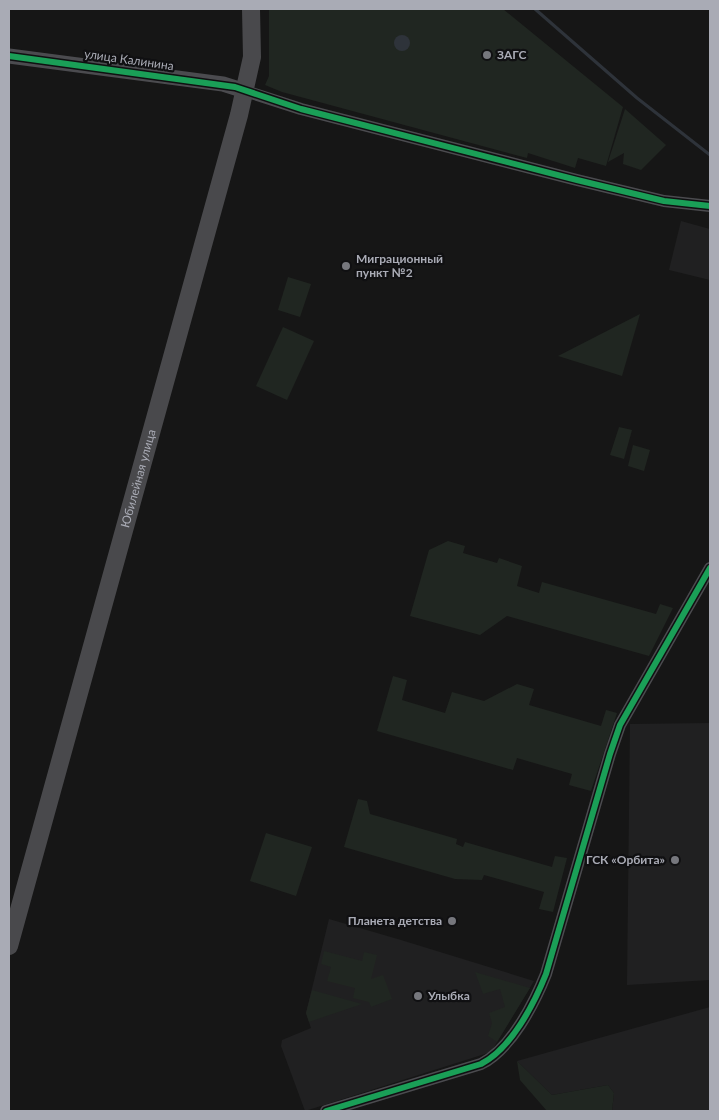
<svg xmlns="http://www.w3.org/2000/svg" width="719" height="1120" viewBox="0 0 719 1120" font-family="Lato,sans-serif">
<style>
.built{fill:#202021}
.green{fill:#202621}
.water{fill:#2e333a}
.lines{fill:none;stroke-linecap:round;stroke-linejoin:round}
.stream{stroke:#2e333a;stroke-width:3}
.minor{stroke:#4b4b4f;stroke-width:12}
.tertiary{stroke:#4b4b4f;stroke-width:15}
.secondary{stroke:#49494c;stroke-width:18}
.cycleway-casing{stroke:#101012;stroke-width:9}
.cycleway{stroke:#1a9f57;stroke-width:6}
.poi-dot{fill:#76777d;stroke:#101012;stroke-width:2}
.labels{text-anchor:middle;stroke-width:4.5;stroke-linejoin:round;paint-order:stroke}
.poi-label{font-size:12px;font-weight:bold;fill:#a9abb5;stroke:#101012;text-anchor:start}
.street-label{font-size:12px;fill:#a9abb5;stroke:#101012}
</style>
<rect width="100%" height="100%" fill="#161616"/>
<g class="built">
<path d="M 681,221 L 710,229 L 710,280 L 669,270 Z"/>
<path d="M 710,723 L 710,980 L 627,985 L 630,724 Z"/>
<path d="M 329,919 L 401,940 L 534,981 L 491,1052 L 305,1111 L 281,1046 L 282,1040 L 311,1028 L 306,1013 Z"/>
<path d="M 710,1007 L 710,1111 L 612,1111 L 614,1093 L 608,1085 L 552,1095 L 517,1061 Z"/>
</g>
<g class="green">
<path d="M 269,9 L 503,9 L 623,107 L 606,166 L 578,158 L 575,168 L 528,153 L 527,158 L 282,92 L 265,85 L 269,76 Z"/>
<path d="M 625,109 L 666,145 L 641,170 L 623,164 L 624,153 L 608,162 Z"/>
<path d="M 288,277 L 311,284 L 300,317 L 278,310 Z"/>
<path d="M 640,314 L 622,376 L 558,356 Z"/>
<path d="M 283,327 L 314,341 L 287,400 L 256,386 Z"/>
<path d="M 619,427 L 632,430 L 624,459 L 610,455 Z"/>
<path d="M 633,445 L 650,450 L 644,471 L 628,466 Z"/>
<path d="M 448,541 L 465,546 L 463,553 L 497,563 L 499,558 L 522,566 L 517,586 L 539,593 L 542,582 L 656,614 L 660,604 L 673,608 L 649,656 L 507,616 L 480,635 L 410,616 L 429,550 Z"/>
<path d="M 393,676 L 407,680 L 402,700 L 445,713 L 452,692 L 484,701 L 517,684 L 534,689 L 529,705 L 601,726 L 606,710 L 617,713 L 591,791 L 569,785 L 572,774 L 517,758 L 513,770 L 377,731 Z"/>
<path d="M 358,799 L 367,801 L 370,814 L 457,839 L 456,844 L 463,847 L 465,842 L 552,867 L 555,856 L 567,858 L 553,912 L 539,909 L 544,892 L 484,875 L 482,880 L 455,879 L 344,847 Z"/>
<path d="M 266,833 L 312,847 L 296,896 L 250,881 Z"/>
<path d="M 324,951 L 362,961 L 364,952 L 377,955 L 371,979 L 383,975 L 392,999 L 371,1007 L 369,1002 L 353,998 L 355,988 L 327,981 L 331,967 L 321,964 Z"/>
<path d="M 475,972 L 530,988 L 497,1042 L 488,1036 L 492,1023 L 489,1013 L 505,1007 L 500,989 L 483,994 Z"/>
<path d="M 312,990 L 362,1004 L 309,1022 L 306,1013 Z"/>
<path d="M 517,1061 L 552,1095 L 608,1085 L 614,1093 L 612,1111 L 547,1111 L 520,1080 Z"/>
</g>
<circle class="water" cx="402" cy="43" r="8"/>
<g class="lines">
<path class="stream" d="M 535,9 L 637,98 L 710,155"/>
<g class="minor">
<path d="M 245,91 L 301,109 L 577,180 L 664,201 L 710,206"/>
<path d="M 326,1111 L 481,1064 C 511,1049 534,1004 546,974 L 610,754 L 620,725 L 710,568"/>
</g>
<path class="tertiary" d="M 9,56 L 223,84 L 245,91"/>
<path class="secondary" id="s1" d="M 9,946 L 239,115 L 252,57 L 251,9"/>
<g class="cycleway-casing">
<g id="cycleway">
<path d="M 9,56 L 235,87 L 301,109 L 577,180 L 664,201 L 710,206"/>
<path d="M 326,1111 L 481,1064 C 511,1049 534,1004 546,974 L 610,754 L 620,725 L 710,568"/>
</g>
</g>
<use href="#cycleway" class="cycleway"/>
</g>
<g class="poi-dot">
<circle cx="487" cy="55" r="5"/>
<circle cx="346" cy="266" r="5"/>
<circle cx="675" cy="860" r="5"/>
<circle cx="452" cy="921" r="5"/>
<circle cx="418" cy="996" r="5"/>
</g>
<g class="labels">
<g class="poi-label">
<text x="497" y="59">ЗАГС</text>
<text x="356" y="263">Миграционный<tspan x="356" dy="14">пункт №2</tspan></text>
<text x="665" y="864" text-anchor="end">ГСК «Орбита»</text>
<text x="442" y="925" text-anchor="end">Планета детства</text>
<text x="428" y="1000">Улыбка</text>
</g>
<g class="street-label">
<text transform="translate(129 60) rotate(8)" y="4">улица Калинина</text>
<text dy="4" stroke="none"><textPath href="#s1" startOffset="485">Юбилейная улица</textPath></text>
</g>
</g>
<rect width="719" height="1120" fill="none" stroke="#a9abb5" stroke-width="20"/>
</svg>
